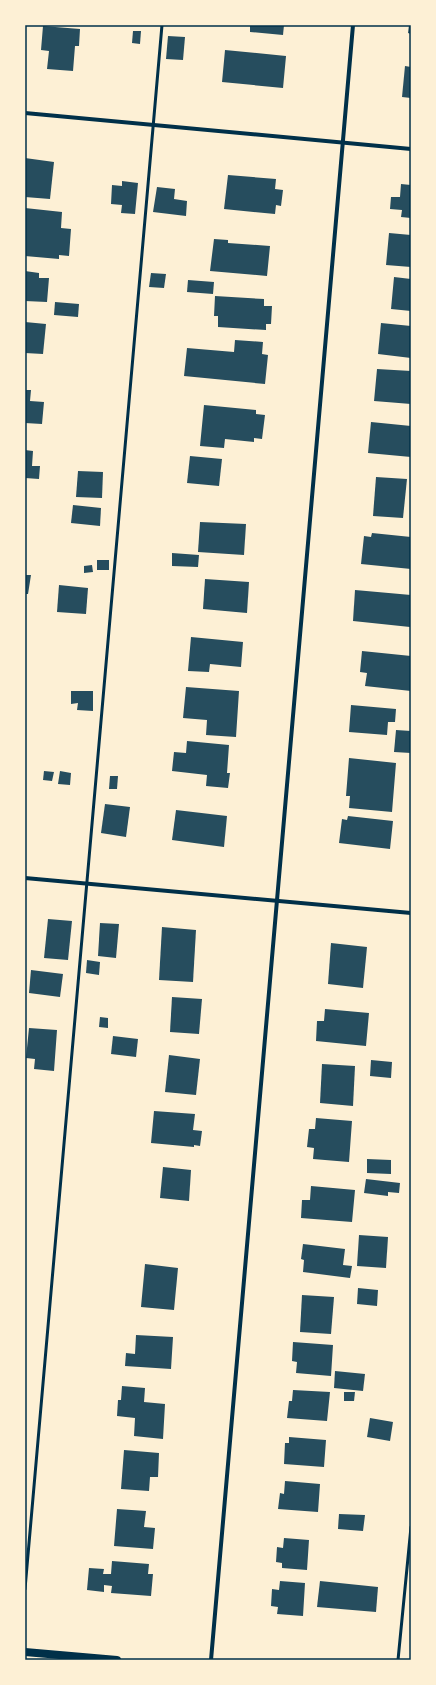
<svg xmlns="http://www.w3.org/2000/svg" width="436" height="1685" viewBox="0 0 436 1685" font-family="Inter,sans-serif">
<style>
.building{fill:#264d5e}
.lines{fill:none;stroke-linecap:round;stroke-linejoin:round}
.service{stroke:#003049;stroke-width:3}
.minor{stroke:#003049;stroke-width:4}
.secondary{stroke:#003049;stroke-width:8}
.neatline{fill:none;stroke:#003049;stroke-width:1.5}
</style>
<rect width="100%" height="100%" fill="#fdf0d5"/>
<g class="building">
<path d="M 250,25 L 284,25 L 283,35 L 250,32 Z"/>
<path d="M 409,25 L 411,25 L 411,34 L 408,33 Z"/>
<path d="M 43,26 L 80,29 L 79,46 L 75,46 L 73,71 L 47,69 L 49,51 L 41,50 Z"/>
<path d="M 133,31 L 141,31 L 140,44 L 132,43 Z"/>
<path d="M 168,36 L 185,37 L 183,60 L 166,59 Z"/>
<path d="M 225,50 L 286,56 L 283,88 L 222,82 Z"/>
<path d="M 405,66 L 411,67 L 411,98 L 402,97 Z"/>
<path d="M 25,158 L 54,162 L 50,199 L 25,197 Z"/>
<path d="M 228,175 L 276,179 L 275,189 L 283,190 L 281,206 L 276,205 L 275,214 L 224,209 Z"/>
<path d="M 122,181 L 138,183 L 135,214 L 121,213 L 122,205 L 111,204 L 112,185 L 122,186 Z"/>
<path d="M 401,184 L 411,185 L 411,218 L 401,217 L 402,210 L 390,209 L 391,197 L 400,197 Z"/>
<path d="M 157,187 L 175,189 L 174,199 L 187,201 L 186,216 L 153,212 Z"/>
<path d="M 25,208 L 62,212 L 61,228 L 71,229 L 69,256 L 59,255 L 59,259 L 25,256 Z"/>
<path d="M 389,233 L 411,235 L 411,267 L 386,265 Z"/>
<path d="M 214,239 L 228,240 L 228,243 L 270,246 L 267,276 L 210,271 Z"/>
<path d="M 25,271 L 39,273 L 39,278 L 49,278 L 47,302 L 25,301 Z"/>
<path d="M 151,273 L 166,274 L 164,288 L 149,287 Z"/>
<path d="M 394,277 L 411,279 L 411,311 L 391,309 Z"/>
<path d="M 188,280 L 214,282 L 213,294 L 187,292 Z"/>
<path d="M 215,296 L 264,299 L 264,306 L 272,306 L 271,324 L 266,324 L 266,330 L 218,327 L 218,316 L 214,316 Z"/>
<path d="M 55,302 L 79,304 L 78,317 L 54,315 Z"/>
<path d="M 25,322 L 46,324 L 43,354 L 25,353 Z"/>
<path d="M 381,323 L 411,326 L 411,358 L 378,354 Z"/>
<path d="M 235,340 L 263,342 L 262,354 L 268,355 L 265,384 L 184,376 L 187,348 L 234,352 Z"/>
<path d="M 377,369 L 411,371 L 411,404 L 374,401 Z"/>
<path d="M 25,390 L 31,390 L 30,401 L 44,402 L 42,424 L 25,423 Z"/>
<path d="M 204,405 L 256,410 L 256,414 L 265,415 L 262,439 L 254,438 L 254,442 L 225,439 L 224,448 L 200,446 Z"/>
<path d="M 371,422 L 411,426 L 411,457 L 368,453 Z"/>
<path d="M 25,450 L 33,451 L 32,466 L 40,466 L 39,479 L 25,478 Z"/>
<path d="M 190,456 L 222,459 L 219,486 L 187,483 Z"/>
<path d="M 78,471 L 103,472 L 102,498 L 76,497 Z"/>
<path d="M 376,477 L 407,479 L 403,518 L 373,516 Z"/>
<path d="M 73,505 L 101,508 L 100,526 L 71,523 Z"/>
<path d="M 200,522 L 246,524 L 244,555 L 198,552 Z"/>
<path d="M 372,533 L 411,537 L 411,569 L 361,564 L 364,536 L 371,537 Z"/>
<path d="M 172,553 L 199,555 L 198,567 L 172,566 Z"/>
<rect x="97" y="560" width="12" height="10"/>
<path d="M 92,565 L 93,572 L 84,573 L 84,566 Z"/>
<path d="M 25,575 L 31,575 L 28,594 L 25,594 Z"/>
<path d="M 205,579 L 249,582 L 247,613 L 203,609 Z"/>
<path d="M 59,585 L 88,588 L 86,614 L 57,612 Z"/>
<path d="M 355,590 L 411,595 L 410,627 L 353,621 Z"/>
<path d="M 191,637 L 243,642 L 241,667 L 210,664 L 209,672 L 188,671 Z"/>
<path d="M 362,651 L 411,656 L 411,691 L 365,686 L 367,673 L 360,672 Z"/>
<path d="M 186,687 L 239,691 L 236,737 L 206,735 L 207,720 L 183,718 Z"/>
<path d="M 71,691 L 93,691 L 93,711 L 77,710 L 78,703 L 71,704 Z"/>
<path d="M 351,705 L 396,709 L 395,722 L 388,722 L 387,735 L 349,732 Z"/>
<path d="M 396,730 L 411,731 L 411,753 L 394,752 Z"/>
<path d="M 187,741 L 229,745 L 227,773 L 230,773 L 228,788 L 206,786 L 207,775 L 172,771 L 174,752 L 186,753 Z"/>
<path d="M 349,758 L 396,763 L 392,812 L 349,808 L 350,796 L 346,796 Z"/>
<path d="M 44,771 L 54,772 L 52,781 L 43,780 Z"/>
<path d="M 60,771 L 71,773 L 70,785 L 58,784 Z"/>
<path d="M 110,776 L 118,776 L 117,789 L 109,789 Z"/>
<path d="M 105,804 L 130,807 L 126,837 L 101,833 Z"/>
<path d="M 176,810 L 227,816 L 224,847 L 172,840 Z"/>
<path d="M 348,816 L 393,821 L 390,849 L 339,843 L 342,819 L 347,820 Z"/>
<path d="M 48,919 L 72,921 L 68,960 L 44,958 Z"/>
<path d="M 100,923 L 119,924 L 116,958 L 98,956 Z"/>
<path d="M 162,927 L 196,930 L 193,982 L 159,980 Z"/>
<path d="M 331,943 L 367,947 L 363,988 L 328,984 Z"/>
<path d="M 87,960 L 100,962 L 99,975 L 86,973 Z"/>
<path d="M 31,970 L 63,974 L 60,997 L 29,993 Z"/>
<path d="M 172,997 L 202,999 L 199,1034 L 170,1032 Z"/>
<path d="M 325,1009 L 369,1013 L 366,1046 L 316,1041 L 317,1021 L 324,1021 Z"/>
<path d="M 100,1017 L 108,1018 L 108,1028 L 99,1027 Z"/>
<path d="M 29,1028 L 57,1030 L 54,1071 L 34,1069 L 35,1059 L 26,1058 Z"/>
<path d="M 113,1036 L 138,1039 L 136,1057 L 111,1054 Z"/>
<path d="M 169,1055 L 200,1059 L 196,1095 L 165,1092 Z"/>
<path d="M 371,1060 L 392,1062 L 391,1078 L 370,1076 Z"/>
<path d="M 322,1064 L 355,1066 L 353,1106 L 320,1103 Z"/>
<path d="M 154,1111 L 195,1114 L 193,1130 L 202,1131 L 200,1146 L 194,1145 L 194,1147 L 151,1143 Z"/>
<path d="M 316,1118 L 352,1121 L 349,1162 L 313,1159 L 314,1148 L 307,1147 L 309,1129 L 315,1129 Z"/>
<path d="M 367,1159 L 391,1160 L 391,1174 L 367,1173 Z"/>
<path d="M 163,1167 L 191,1170 L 189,1201 L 160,1198 Z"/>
<path d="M 366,1179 L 400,1183 L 399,1193 L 388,1192 L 388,1196 L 364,1193 Z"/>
<path d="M 311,1186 L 355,1190 L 352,1222 L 301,1218 L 302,1200 L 310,1200 Z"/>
<path d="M 359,1235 L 388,1237 L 386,1268 L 357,1266 Z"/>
<path d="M 303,1244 L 345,1249 L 343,1265 L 352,1266 L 350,1278 L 303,1272 L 304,1260 L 301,1259 Z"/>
<path d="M 145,1264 L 178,1268 L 174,1310 L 141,1307 Z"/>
<path d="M 358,1288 L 378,1290 L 377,1306 L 357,1304 Z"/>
<path d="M 302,1295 L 334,1297 L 331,1334 L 300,1332 Z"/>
<path d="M 136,1335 L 173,1337 L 171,1369 L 125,1366 L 126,1353 L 135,1354 Z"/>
<path d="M 293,1342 L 333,1345 L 331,1376 L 296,1373 L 297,1362 L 292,1361 Z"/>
<path d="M 335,1371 L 365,1374 L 363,1391 L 334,1388 Z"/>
<path d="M 122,1386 L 145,1388 L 144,1402 L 165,1404 L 163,1439 L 134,1436 L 135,1418 L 117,1416 L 118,1400 L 121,1400 Z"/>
<path d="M 293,1390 L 330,1392 L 327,1421 L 287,1418 L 289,1401 L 292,1401 Z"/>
<path d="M 344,1392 L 355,1392 L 354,1401 L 344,1401 Z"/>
<path d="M 370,1418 L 393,1422 L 390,1441 L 367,1437 Z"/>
<path d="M 289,1437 L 326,1440 L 324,1467 L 284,1464 L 285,1443 L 289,1443 Z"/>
<path d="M 124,1450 L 159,1453 L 158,1477 L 150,1477 L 149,1491 L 121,1489 Z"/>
<path d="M 285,1481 L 320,1484 L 318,1512 L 278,1509 L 280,1493 L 284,1494 Z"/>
<path d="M 117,1509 L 146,1511 L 144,1527 L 155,1528 L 153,1549 L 114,1546 Z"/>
<path d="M 339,1514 L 365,1515 L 363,1531 L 338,1529 Z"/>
<path d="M 284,1538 L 309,1540 L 307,1570 L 282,1568 L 282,1563 L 276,1562 L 277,1547 L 283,1548 Z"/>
<path d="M 112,1561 L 149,1564 L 148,1574 L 153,1574 L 151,1596 L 111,1593 L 112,1586 L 104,1585 L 104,1592 L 87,1590 L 89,1568 L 104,1569 L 103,1574 L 111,1574 Z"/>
<path d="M 280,1581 L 305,1583 L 303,1616 L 277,1614 L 278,1607 L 271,1606 L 272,1589 L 279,1590 Z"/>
<path d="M 320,1581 L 378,1587 L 376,1612 L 317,1607 Z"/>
</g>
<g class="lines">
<g class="service">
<path d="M 25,1589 L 162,25"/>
<path d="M 398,1660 L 411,1527"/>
</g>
<g class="minor">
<path d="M 25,113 L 411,149"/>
<path d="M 25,878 L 411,913"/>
<path d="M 211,1660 L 353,25"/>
</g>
<path class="secondary" d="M 25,1652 L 117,1660"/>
</g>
<rect width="436" height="1685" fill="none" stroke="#fdf0d5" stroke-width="52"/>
<rect x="26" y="26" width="384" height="1633" class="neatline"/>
</svg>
